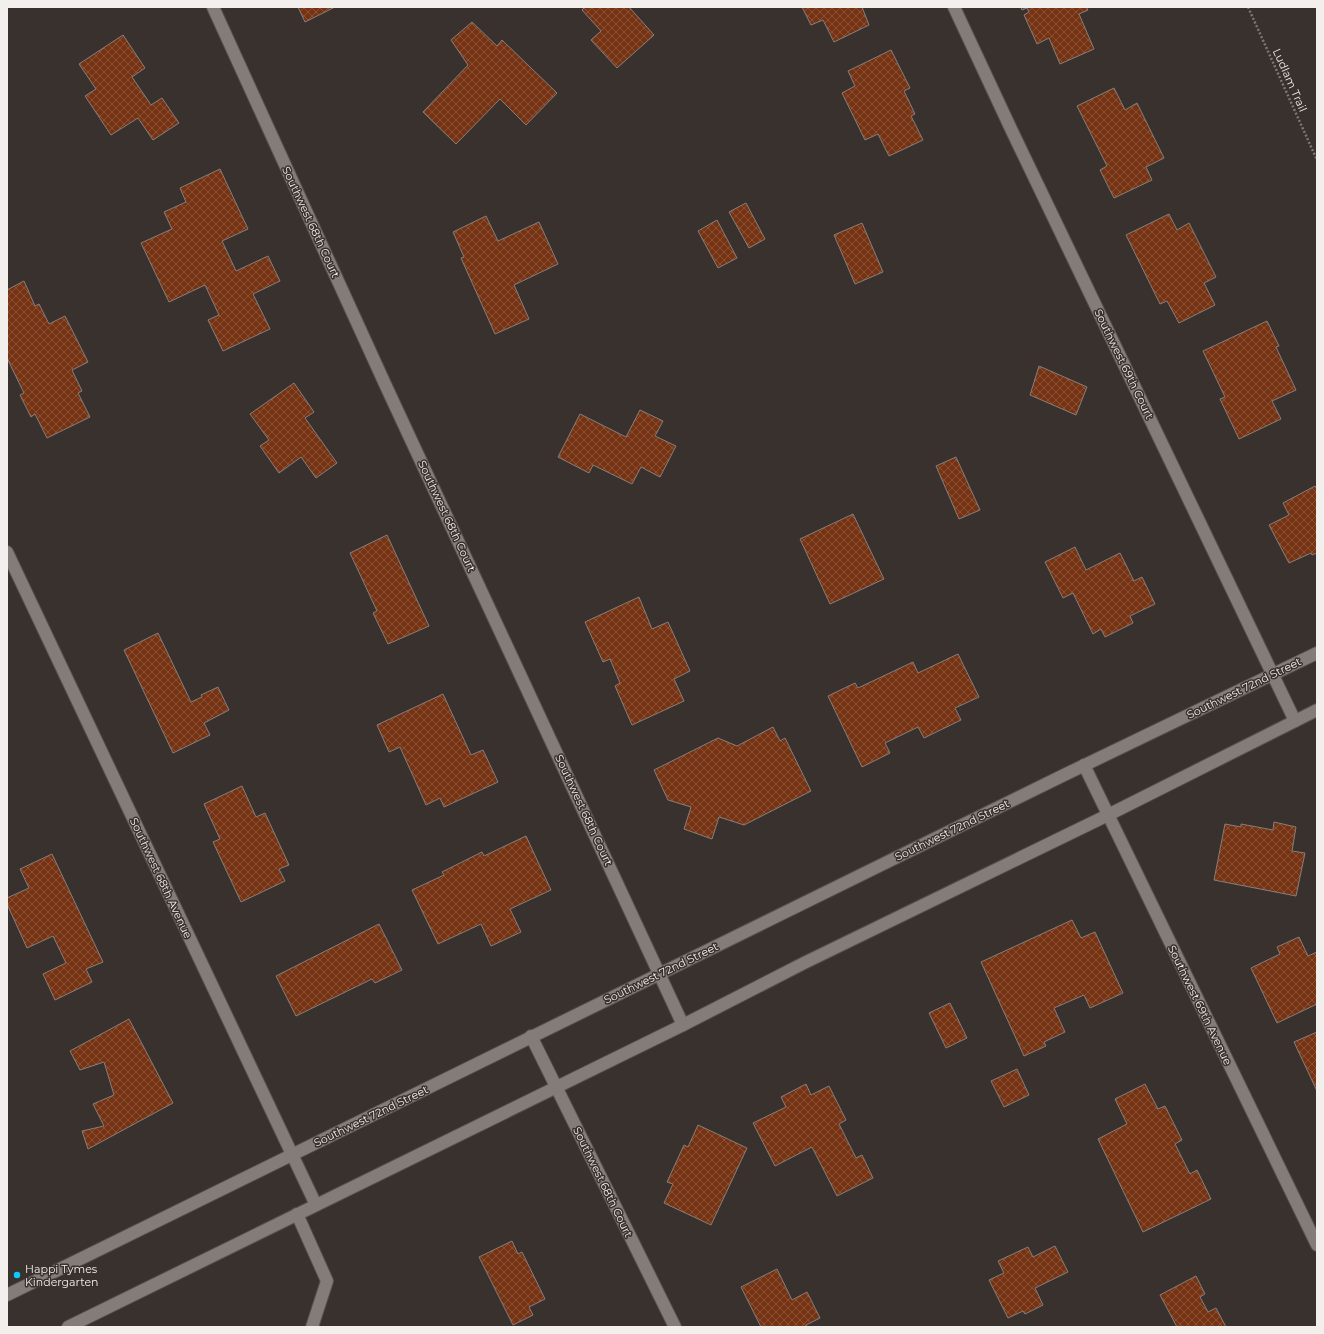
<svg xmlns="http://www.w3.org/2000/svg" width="1324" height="1334" viewBox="0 0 1324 1334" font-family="Montserrat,sans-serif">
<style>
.building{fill:url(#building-cross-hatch);stroke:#877f7b}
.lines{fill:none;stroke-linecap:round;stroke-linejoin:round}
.lane-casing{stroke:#56514e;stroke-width:14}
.street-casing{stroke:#56514e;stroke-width:14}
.secondary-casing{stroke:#56514e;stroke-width:14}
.path{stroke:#7e7875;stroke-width:2.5;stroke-dasharray:2 2;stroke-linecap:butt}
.lane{stroke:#847c78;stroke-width:12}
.street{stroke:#847c78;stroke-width:12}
.secondary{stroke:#847c78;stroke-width:12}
.poi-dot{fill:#0ccafa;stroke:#38312e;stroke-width:1.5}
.labels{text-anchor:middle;stroke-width:3;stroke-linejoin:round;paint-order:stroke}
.street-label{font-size:11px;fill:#f3efed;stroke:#38312e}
.poi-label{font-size:11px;fill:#f3efed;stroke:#38312e;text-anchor:start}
</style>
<defs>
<pattern id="building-cross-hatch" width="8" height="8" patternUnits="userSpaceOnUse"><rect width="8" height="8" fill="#753314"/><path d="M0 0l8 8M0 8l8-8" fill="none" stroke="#895136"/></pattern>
</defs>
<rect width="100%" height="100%" fill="#38312e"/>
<g class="building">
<path d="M 298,7 L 335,7 L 305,22 Z"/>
<path d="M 585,7 L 629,7 L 654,35 L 617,68 L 591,40 L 601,31 L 582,10 Z"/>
<path d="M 802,7 L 862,7 L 869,25 L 834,42 L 823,20 L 811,25 Z"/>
<path d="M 1021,7 L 1086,7 L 1088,10 L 1079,14 L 1094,49 L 1060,64 L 1049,38 L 1037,44 L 1024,15 L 1029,12 L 1027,8 L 1022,10 Z"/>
<path d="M 472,22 L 497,46 L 502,40 L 557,93 L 526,125 L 500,99 L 456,144 L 423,112 L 468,65 L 451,40 Z"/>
<path d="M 123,35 L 145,68 L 132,77 L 151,105 L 162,98 L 179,123 L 153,140 L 138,118 L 111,135 L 85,96 L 96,89 L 79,64 Z"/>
<path d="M 891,50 L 910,88 L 904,91 L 915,114 L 911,116 L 923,140 L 889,156 L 878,134 L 865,140 L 842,93 L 855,86 L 848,71 Z"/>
<path d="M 1114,88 L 1125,110 L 1137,103 L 1164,158 L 1146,167 L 1152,180 L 1114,198 L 1100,170 L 1107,166 L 1077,106 Z"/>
<path d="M 220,169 L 248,229 L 222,241 L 236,271 L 268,256 L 280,281 L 253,294 L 270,329 L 223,351 L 208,320 L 219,315 L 205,285 L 169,302 L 141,243 L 172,229 L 164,212 L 186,202 L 180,188 Z"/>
<path d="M 746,203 L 765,239 L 749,248 L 729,212 Z"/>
<path d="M 1169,214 L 1177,230 L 1189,223 L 1216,277 L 1204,283 L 1215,305 L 1179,323 L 1167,301 L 1160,304 L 1126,235 Z"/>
<path d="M 486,216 L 498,241 L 539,222 L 558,264 L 514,285 L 529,319 L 495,334 L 461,258 L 464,257 L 453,232 Z"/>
<path d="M 717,220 L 737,258 L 718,268 L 698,231 Z"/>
<path d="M 862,223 L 883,272 L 855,284 L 834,235 Z"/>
<path d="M 24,281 L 35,306 L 39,304 L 49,324 L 65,316 L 88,362 L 72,370 L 82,391 L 78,393 L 90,417 L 47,438 L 35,414 L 31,417 L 20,395 L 24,393 L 7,358 L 7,290 Z"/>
<path d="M 1267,321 L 1279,346 L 1276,347 L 1296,390 L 1272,401 L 1281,419 L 1239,439 L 1220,399 L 1225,397 L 1203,351 Z"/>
<path d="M 1039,366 L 1087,387 L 1076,415 L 1030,395 Z"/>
<path d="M 294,383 L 314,412 L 305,418 L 337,463 L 316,478 L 301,457 L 279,473 L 260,446 L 269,440 L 250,414 Z"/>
<path d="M 640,410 L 663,421 L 655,436 L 676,446 L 660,477 L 641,467 L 632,484 L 593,465 L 589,473 L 558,457 L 580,414 L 626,437 Z"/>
<path d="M 956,457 L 980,510 L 959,519 L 936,466 Z"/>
<path d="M 1315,486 L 1317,489 L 1317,553 L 1312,555 L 1311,553 L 1289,563 L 1269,525 L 1289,515 L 1283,503 Z"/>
<path d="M 853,514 L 884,579 L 830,604 L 800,539 Z"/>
<path d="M 387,535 L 429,626 L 388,644 L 373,613 L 377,611 L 350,553 Z"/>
<path d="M 1075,547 L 1086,570 L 1120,553 L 1134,581 L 1142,577 L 1155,604 L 1130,616 L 1133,623 L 1105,637 L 1101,629 L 1093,634 L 1073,593 L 1063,598 L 1045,562 Z"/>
<path d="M 639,597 L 652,629 L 668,622 L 690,671 L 674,679 L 684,701 L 632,725 L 615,686 L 620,683 L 610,659 L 603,662 L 585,622 Z"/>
<path d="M 158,633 L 191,702 L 202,697 L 201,695 L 218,687 L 229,710 L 204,723 L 210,735 L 173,753 L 124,650 Z"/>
<path d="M 958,654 L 979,697 L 955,708 L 961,720 L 924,738 L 918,727 L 885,743 L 890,753 L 862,767 L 828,696 L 855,683 L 858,688 L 913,662 L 918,673 Z"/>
<path d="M 443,694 L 471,755 L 483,750 L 498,782 L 444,807 L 440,798 L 426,805 L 400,747 L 389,752 L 377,725 Z"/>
<path d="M 773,727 L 780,741 L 785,738 L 811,791 L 744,825 L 719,817 L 712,839 L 684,829 L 691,807 L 668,800 L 654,770 L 718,738 L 737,746 Z"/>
<path d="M 242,786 L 256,817 L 265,813 L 289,865 L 279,869 L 285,881 L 241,902 L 213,842 L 220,839 L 204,804 Z"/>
<path d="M 1274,822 L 1296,827 L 1292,851 L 1305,853 L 1296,896 L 1214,880 L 1225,824 L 1241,827 L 1241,824 L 1273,830 Z"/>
<path d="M 526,836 L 551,890 L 510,909 L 521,932 L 491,946 L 481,924 L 438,944 L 412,890 L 444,875 L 442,872 L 482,852 L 484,856 Z"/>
<path d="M 52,854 L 103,962 L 86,969 L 92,982 L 55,1000 L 43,974 L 66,963 L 53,936 L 27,948 L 7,904 L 7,898 L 29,888 L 20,869 Z"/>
<path d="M 1072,920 L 1081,938 L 1095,932 L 1123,993 L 1090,1008 L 1084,995 L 1054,1008 L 1065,1032 L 1044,1042 L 1046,1046 L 1024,1056 L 981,962 Z"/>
<path d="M 379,924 L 402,970 L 375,983 L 372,979 L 296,1016 L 276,976 Z"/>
<path d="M 1299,937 L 1308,956 L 1317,952 L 1317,1004 L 1277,1023 L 1251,968 L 1280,954 L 1277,947 Z"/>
<path d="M 950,1003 L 967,1038 L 946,1048 L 929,1013 Z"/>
<path d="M 129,1019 L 173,1103 L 88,1149 L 82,1131 L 104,1126 L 93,1104 L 114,1095 L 104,1062 L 80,1070 L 70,1051 Z"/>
<path d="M 1317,1032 L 1317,1091 L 1294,1042 Z"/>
<path d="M 1017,1069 L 1029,1095 L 1004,1107 L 991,1081 Z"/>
<path d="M 806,1084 L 811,1095 L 829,1086 L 846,1120 L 839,1124 L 856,1158 L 862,1155 L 873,1178 L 837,1196 L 812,1147 L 775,1166 L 753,1123 L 786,1107 L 781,1097 Z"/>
<path d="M 1145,1084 L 1158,1109 L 1165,1106 L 1182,1140 L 1175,1144 L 1190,1174 L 1197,1170 L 1211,1199 L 1143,1232 L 1098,1139 L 1127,1124 L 1115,1099 Z"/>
<path d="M 698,1125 L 747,1148 L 711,1225 L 664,1203 L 673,1184 L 667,1182 L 684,1145 L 688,1147 Z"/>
<path d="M 512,1241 L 518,1254 L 522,1252 L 545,1299 L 529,1307 L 533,1315 L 513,1325 L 479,1257 Z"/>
<path d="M 1055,1246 L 1068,1272 L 1035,1288 L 1043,1305 L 1025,1314 L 1023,1311 L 1008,1318 L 989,1280 L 1004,1273 L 998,1261 L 1028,1247 L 1033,1257 Z"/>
<path d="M 777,1269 L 792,1300 L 807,1292 L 820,1318 L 806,1325 L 807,1327 L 761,1327 L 741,1287 Z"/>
<path d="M 1196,1276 L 1205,1294 L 1200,1297 L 1208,1312 L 1216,1308 L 1226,1327 L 1177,1327 L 1160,1295 Z"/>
</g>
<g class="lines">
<g class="lane-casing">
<path id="lane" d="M 297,1214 L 327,1281 L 312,1327"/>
</g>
<g class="street-casing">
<g id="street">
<path d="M 213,7 L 385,384 L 683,1025"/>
<path d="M 954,7 L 1011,129 L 1295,721"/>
<path d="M 7,552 L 316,1205"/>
<path d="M 1084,765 L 1317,1245"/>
<path d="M 531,1036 L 675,1327"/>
</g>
</g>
<g class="secondary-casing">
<g id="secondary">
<path d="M 7,1295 L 1064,775 L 1317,653"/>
<path d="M 68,1327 L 683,1025 L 804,963 L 1108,815 L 1317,710"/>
</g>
</g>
<path class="path" d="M 1248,7 L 1317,160"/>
<use href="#lane" class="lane"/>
<use href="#street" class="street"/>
<use href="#secondary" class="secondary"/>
</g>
<circle class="poi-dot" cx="17" cy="1275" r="4"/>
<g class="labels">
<g class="street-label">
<text transform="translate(1290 80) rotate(66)" y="4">Ludlam Trail</text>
<text transform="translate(311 222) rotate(65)" y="4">Southwest 68th Court</text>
<text transform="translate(1124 364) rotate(64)" y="4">Southwest 69th Court</text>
<text transform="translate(447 516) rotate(65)" y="4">Southwest 68th Court</text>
<text transform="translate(1244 688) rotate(-26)" y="4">Southwest 72nd Street</text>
<text transform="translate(584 810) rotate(65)" y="4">Southwest 68th Court</text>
<text transform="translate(952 830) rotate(-26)" y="4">Southwest 72nd Street</text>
<text transform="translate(161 878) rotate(65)" y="4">Southwest 68th Avenue</text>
<text transform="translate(661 973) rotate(-26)" y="4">Southwest 72nd Street</text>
<text transform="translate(1200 1005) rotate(64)" y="4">Southwest 69th Avenue</text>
<text transform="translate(371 1116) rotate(-26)" y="4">Southwest 72nd Street</text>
<text transform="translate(603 1182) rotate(64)" y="4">Southwest 68th Court</text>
</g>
<g class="poi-label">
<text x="25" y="1273">Happi Tymes<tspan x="25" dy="13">Kindergarten</tspan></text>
</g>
</g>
<rect width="1324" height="1334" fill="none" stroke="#f3efed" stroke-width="16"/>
</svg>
